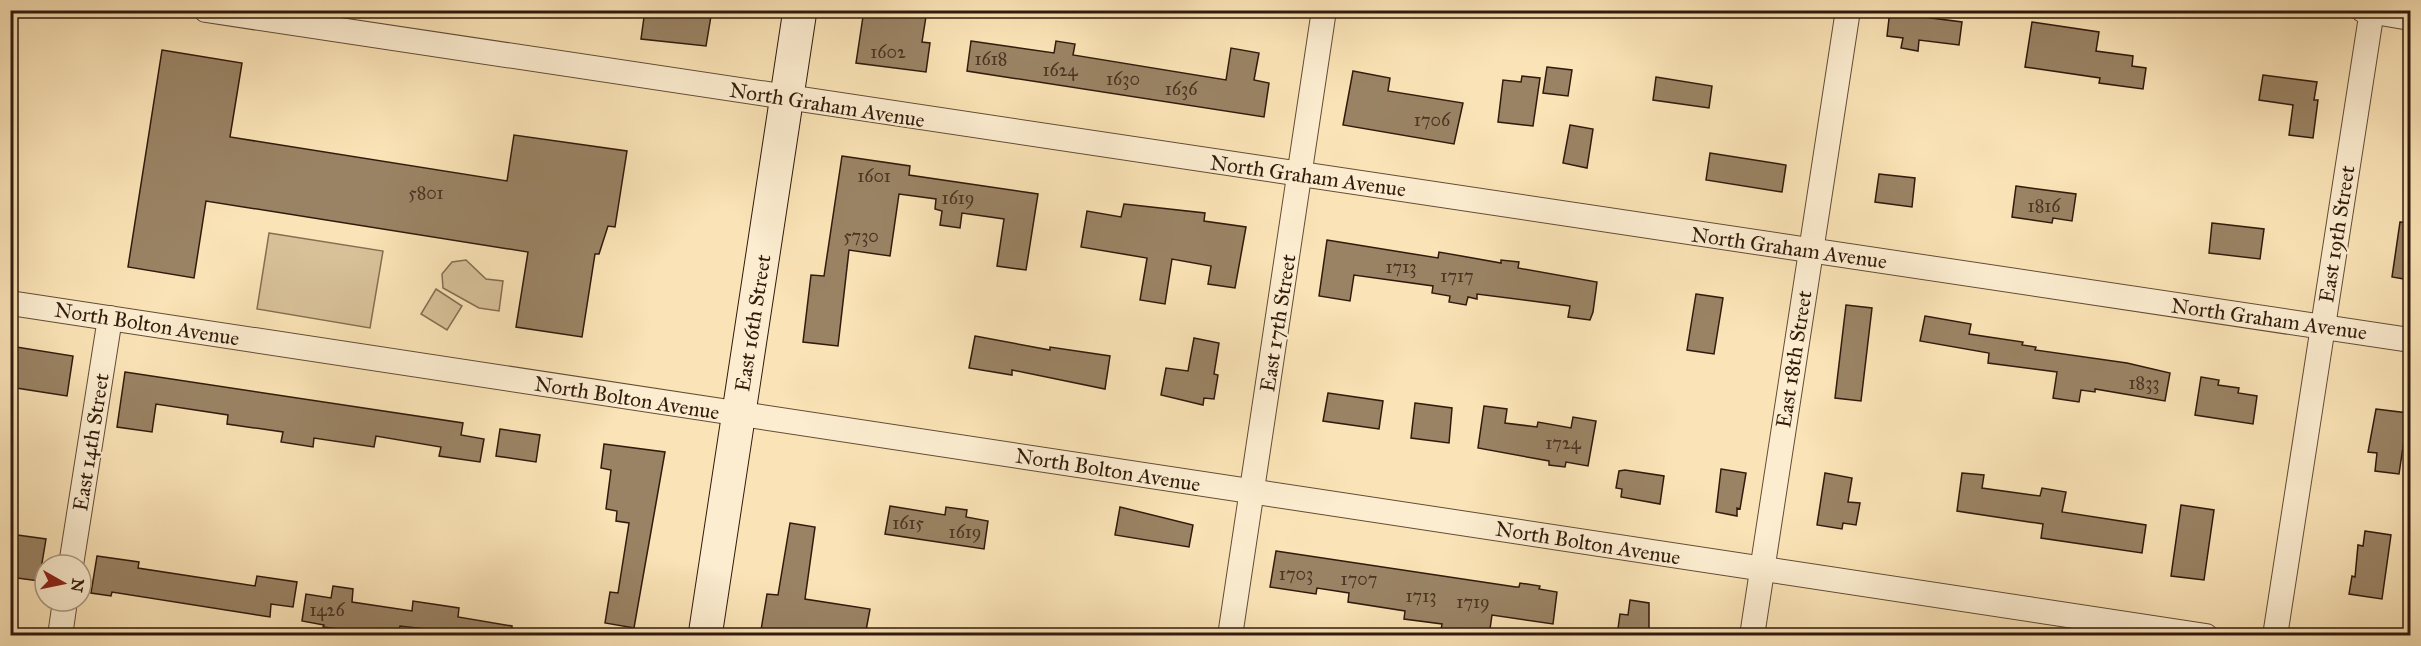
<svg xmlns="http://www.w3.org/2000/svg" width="2421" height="646" viewBox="0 0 2421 646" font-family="'IM FELL Great Primer',serif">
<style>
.green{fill:#d8c199;stroke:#846e52;stroke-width:1.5}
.building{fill:#9a8364;stroke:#311a0c;stroke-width:1.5}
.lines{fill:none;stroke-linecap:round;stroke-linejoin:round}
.minor-casing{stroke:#634c36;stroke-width:26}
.secondary-casing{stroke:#311a0c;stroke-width:35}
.minor{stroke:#fcedd0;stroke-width:24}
.secondary{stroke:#fcedd0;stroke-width:33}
.labels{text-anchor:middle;stroke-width:4.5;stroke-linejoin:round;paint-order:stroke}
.number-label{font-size:18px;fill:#4b3422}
.street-label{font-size:21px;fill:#311a0c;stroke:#fcedd0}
</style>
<rect width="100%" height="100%" fill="#fae3b6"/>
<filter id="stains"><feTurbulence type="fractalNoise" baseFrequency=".00333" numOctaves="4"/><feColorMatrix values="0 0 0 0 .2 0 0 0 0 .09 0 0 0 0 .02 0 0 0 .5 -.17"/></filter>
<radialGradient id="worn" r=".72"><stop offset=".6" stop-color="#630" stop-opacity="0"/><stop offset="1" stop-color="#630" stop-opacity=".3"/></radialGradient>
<g class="green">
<path d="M 269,233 L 383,251 L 370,328 L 257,309 Z"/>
<path d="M 466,260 L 486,279 L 503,281 L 499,311 L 479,308 L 443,288 L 442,274 L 452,262 Z"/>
<path d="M 436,289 L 462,306 L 447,330 L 421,314 Z"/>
</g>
<g class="building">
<path d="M 645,10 L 712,10 L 706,46 L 641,39 Z"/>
<path d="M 864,10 L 927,10 L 922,42 L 930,43 L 926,72 L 856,63 Z"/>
<path d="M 1890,10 L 1925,10 L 1924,17 L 1962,22 L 1959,45 L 1919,40 L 1918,51 L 1901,48 L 1903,38 L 1887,36 Z"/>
<path d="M 2032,22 L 2099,32 L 2096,51 L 2133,56 L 2132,66 L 2146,68 L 2143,89 L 2099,83 L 2100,78 L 2025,67 Z"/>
<path d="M 971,41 L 1054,53 L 1056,41 L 1075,44 L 1073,55 L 1226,80 L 1231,48 L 1259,53 L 1254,80 L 1269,83 L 1264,117 L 967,71 Z"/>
<path d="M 162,50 L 242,63 L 230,137 L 507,181 L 514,135 L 627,151 L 615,227 L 608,226 L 599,254 L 595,254 L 582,337 L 516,327 L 528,252 L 206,201 L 194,278 L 128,267 Z"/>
<path d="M 1547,67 L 1572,70 L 1568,96 L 1543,93 Z"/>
<path d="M 1353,71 L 1390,78 L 1388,91 L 1463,103 L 1454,144 L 1343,125 Z"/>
<path d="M 2263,75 L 2317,82 L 2314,100 L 2318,100 L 2313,138 L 2289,135 L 2293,105 L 2259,100 Z"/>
<path d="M 1522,76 L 1540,78 L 1533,126 L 1498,122 L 1503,80 L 1521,82 Z"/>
<path d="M 1656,77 L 1712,86 L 1709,108 L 1653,100 Z"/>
<path d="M 1570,125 L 1593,129 L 1587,168 L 1563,163 Z"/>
<path d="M 1710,153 L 1786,165 L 1782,192 L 1706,180 Z"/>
<path d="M 842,156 L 910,166 L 909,175 L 1038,194 L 1026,270 L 997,266 L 1004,219 L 962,213 L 960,228 L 940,225 L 942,211 L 935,209 L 936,199 L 899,194 L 890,256 L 849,250 L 838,346 L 803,342 L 811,275 L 824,276 Z"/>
<path d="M 1879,174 L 1915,178 L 1912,207 L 1875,202 Z"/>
<path d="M 2016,186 L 2076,194 L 2072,221 L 2053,218 L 2052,223 L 2012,217 Z"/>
<path d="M 1124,204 L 1205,213 L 1204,221 L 1246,227 L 1235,288 L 1208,284 L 1211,266 L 1172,259 L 1165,304 L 1140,300 L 1147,258 L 1081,247 L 1087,211 L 1121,217 Z"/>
<path d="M 2400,222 L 2410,223 L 2410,280 L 2392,277 Z"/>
<path d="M 2212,223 L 2264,229 L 2260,259 L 2209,253 Z"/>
<path d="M 1327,240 L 1438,258 L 1439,252 L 1501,263 L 1501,260 L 1519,262 L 1518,268 L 1597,282 L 1593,312 L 1590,320 L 1568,317 L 1570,306 L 1477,294 L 1477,299 L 1468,297 L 1466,305 L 1449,302 L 1450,296 L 1432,293 L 1433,286 L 1354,275 L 1350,301 L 1319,296 Z"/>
<path d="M 1696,294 L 1723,298 L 1714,354 L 1687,350 Z"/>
<path d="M 1846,305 L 1872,308 L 1861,401 L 1835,398 Z"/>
<path d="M 1925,316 L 1971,324 L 1969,334 L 2023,342 L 2022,345 L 2036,347 L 2035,350 L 2127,363 L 2170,373 L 2165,401 L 2095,389 L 2095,392 L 2081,390 L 2079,402 L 2053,398 L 2057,372 L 1988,363 L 1989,353 L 1920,341 Z"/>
<path d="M 975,336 L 1050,350 L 1050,347 L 1110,356 L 1105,389 L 1012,370 L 1012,375 L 969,368 Z"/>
<path d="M 1194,338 L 1219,343 L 1214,374 L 1218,375 L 1214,399 L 1204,398 L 1203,405 L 1161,395 L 1166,368 L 1188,371 Z"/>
<path d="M 10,346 L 73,356 L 67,396 L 10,387 Z"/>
<path d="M 125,372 L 463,423 L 461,435 L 484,439 L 480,462 L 439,456 L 441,447 L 376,436 L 374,447 L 314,438 L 313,447 L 281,442 L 283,432 L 227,424 L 228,415 L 156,404 L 152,432 L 117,427 Z"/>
<path d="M 2201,377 L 2219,380 L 2218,385 L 2239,388 L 2238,393 L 2257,396 L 2253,424 L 2195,415 Z"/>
<path d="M 1328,393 L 1383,401 L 1379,429 L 1323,421 Z"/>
<path d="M 1415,403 L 1452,408 L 1449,443 L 1411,438 Z"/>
<path d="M 1484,406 L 1507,409 L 1505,423 L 1537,427 L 1538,422 L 1571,428 L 1573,417 L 1596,421 L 1588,466 L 1566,462 L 1565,467 L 1549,465 L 1549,461 L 1478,448 Z"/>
<path d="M 2376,409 L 2408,413 L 2399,474 L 2375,471 L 2377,453 L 2368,452 Z"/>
<path d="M 500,429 L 540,435 L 536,462 L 496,456 Z"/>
<path d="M 604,444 L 665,452 L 634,628 L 605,623 L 610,592 L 618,593 L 629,523 L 616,521 L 617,511 L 606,509 L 611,470 L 601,468 Z"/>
<path d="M 1721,469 L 1746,473 L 1740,509 L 1737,508 L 1737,516 L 1716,512 Z"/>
<path d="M 1625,470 L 1664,476 L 1660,504 L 1621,497 L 1622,489 L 1616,488 L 1619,471 Z"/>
<path d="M 1825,473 L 1852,478 L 1848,502 L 1860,503 L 1856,525 L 1843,523 L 1842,529 L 1817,525 Z"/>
<path d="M 1962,473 L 1984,475 L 1982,488 L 2040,496 L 2042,488 L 2066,492 L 2062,512 L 2146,525 L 2142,553 L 2041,538 L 2043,524 L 1957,511 Z"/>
<path d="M 2181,505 L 2214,510 L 2204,580 L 2171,576 Z"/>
<path d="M 890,506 L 945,515 L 946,507 L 967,510 L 966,517 L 988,521 L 984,549 L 885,534 Z"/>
<path d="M 1120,507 L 1193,525 L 1189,547 L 1115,535 Z"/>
<path d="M 790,523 L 815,527 L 805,599 L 870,609 L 865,636 L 760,636 L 767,594 L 778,595 Z"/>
<path d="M 2365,531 L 2391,535 L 2382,599 L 2349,594 L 2352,576 L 2355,577 L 2358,545 L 2363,546 Z"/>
<path d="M 10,534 L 46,539 L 39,581 L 10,577 Z"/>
<path d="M 1276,551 L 1516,587 L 1519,587 L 1520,583 L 1540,586 L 1539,589 L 1557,592 L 1553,624 L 1492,615 L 1489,636 L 1440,636 L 1442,624 L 1404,619 L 1405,611 L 1348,602 L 1349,593 L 1317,588 L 1316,594 L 1270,587 Z"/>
<path d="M 97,556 L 139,562 L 138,568 L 255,586 L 257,576 L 297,582 L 293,607 L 271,604 L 270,617 L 112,592 L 111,596 L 91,593 Z"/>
<path d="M 333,586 L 353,589 L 352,602 L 412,611 L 413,601 L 459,608 L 458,617 L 512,626 L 512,636 L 438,636 L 432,633 L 433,630 L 400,626 L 398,636 L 392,636 L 323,627 L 324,625 L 302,621 L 306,594 L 331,598 Z"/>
<path d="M 1630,600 L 1649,603 L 1649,636 L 1617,636 L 1620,614 L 1628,615 Z"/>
</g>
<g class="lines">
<g class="minor-casing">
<g id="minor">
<path d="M 206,10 L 2410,340"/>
<path d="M 2363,10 L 2410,18"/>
<path d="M 10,303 L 2206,636"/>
<path d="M 71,565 L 110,318"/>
<path d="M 60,636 L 65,601"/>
<path d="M 1230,636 L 1324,10"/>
<path d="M 1752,636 L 1848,10"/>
<path d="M 2275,636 L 2372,10"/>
</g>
</g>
<g class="secondary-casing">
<path id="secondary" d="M 705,636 L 800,10"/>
</g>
<use href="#minor" class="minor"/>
<use href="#secondary" class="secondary"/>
</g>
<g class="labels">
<g class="number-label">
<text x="888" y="58">1602</text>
<text x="991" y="65">1618</text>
<text x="1060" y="76">1624</text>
<text x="1123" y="85">1630</text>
<text x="1181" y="95">1636</text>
<text x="1432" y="126">1706</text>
<text x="874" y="182">1601</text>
<text x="426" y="199">5801</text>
<text x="958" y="204">1619</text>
<text x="2044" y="212">1816</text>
<text x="861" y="242">5730</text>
<text x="1401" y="273">1713</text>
<text x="1457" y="282">1717</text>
<text x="2144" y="389">1833</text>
<text x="1563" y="449">1724</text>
<text x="908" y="529">1615</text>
<text x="965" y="538">1619</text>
<text x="1296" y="580">1703</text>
<text x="1359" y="585">1707</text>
<text x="1421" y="602">1713</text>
<text x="1473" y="608">1719</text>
<text x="327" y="616">1426</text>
</g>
<g class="street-label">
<text transform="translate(827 105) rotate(9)" y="7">North Graham Avenue</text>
<text transform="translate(1308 176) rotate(8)" y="7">North Graham Avenue</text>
<text transform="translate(2337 234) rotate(-81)" y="7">East 19th Street</text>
<text transform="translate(1789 248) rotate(8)" y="7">North Graham Avenue</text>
<text transform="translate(2269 319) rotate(8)" y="7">North Graham Avenue</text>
<text transform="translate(753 323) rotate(-81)" y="7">East 16th Street</text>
<text transform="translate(1278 323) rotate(-81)" y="7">East 17th Street</text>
<text transform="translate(147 324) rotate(9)" y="7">North Bolton Avenue</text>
<text transform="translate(1794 359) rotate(-81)" y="7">East 18th Street</text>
<text transform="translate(627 398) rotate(9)" y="7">North Bolton Avenue</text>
<text transform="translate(91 442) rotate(-81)" y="7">East 14th Street</text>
<text transform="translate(1108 470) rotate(9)" y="7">North Bolton Avenue</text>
<text transform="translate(1588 543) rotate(9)" y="7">North Bolton Avenue</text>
</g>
</g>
<rect width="2421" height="646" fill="none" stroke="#fae3b6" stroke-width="36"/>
<rect x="12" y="12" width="2397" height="622" fill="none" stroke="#311a0c" stroke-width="3"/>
<rect x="18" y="18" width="2385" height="610" fill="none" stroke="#311a0c" stroke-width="1.5"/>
<g transform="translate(63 583) rotate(99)"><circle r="28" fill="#fcedd0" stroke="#ab9982" stroke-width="1.5"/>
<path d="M0-4.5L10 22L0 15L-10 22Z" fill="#8f2418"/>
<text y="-9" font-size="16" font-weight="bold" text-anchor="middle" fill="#311a0c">N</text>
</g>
<rect width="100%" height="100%" filter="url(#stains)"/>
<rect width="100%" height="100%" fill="url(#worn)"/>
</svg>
